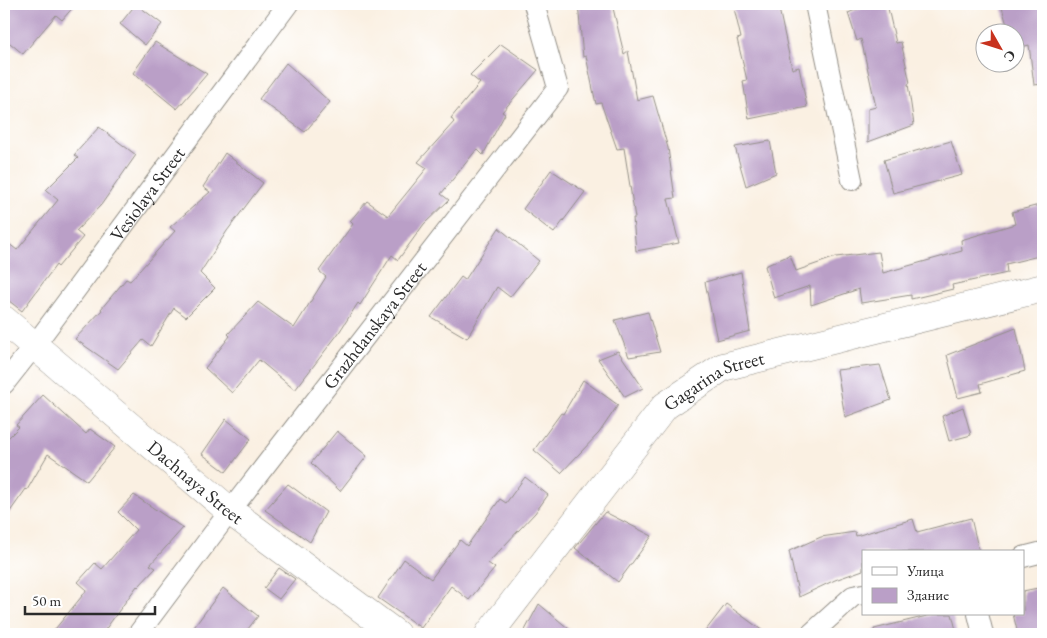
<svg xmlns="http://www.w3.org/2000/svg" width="1047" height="638" viewBox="0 0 1047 638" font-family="'EB Garamond',serif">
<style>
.building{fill:#ba9fc7}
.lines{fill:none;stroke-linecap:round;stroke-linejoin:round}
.street-casing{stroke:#928e86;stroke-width:22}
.secondary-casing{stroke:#928e86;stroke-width:29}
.street{stroke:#fff;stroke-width:20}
.secondary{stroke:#fff;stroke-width:28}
.labels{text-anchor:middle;stroke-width:4.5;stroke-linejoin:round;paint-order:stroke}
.street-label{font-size:19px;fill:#2b2b2b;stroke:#fff}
</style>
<rect width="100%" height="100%" fill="#fff"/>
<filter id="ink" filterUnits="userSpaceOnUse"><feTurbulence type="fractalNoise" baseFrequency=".02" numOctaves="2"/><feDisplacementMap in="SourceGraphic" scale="10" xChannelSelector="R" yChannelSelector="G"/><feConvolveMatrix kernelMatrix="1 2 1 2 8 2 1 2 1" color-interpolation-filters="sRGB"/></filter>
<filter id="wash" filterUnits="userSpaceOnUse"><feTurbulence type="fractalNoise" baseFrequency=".0096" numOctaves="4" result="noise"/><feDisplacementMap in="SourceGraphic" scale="20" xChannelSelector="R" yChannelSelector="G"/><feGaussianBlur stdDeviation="1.12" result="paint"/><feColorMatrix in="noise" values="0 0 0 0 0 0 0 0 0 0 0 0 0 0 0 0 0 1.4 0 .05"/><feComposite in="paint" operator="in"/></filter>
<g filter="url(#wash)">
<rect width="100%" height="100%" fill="#faf0e2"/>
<g id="blocks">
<g class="building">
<path d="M 4,4 L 76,4 L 62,20 L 56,15 L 23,54 L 4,38 Z"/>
<path d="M 136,4 L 162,24 L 145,45 L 120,24 Z"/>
<path d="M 578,4 L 612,4 L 624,54 L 628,51 L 637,100 L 653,96 L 668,148 L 675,198 L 668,199 L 679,243 L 636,251 L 633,218 L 635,218 L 624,148 L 617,149 L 601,103 L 596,104 L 586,56 L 583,57 Z"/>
<path d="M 733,4 L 778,4 L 792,69 L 799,67 L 807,107 L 749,119 L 743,81 L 747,80 L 737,39 L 741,38 Z"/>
<path d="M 870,4 L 887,4 L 896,43 L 901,42 L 910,83 L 908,84 L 914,125 L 868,142 L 868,109 L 876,107 L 861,39 L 857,41 L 848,13 Z"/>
<path d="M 1001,4 L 1043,4 L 1043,84 L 1034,85 L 1029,45 L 1014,49 L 1014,32 L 1009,32 Z"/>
<path d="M 155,42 L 207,74 L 177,109 L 133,73 Z"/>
<path d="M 501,44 L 538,70 L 502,112 L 505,114 L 483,155 L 477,149 L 441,194 L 449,200 L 424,224 L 398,260 L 392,255 L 360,305 L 358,303 L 338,334 L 295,390 L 259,360 L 232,393 L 205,368 L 230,336 L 228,334 L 258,302 L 294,328 L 326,277 L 319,271 L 353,224 L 350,221 L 367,201 L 388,216 L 427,168 L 418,162 L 454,122 L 451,118 L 480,83 L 470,75 Z"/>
<path d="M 286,63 L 330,102 L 305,132 L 259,99 Z"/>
<path d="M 99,127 L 136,155 L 101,205 L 76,231 L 83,237 L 58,267 L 56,265 L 22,311 L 4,297 L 4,240 L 17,250 L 58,200 L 46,190 L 78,158 L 74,155 Z"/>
<path d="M 770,141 L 776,173 L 746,186 L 735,147 Z"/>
<path d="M 951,141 L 962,175 L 893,193 L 884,160 Z"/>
<path d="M 225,153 L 263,183 L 227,231 L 200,273 L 215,288 L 186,317 L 174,308 L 151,346 L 143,340 L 118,369 L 75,339 L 102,310 L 101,309 L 126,279 L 130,281 L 175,231 L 170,227 L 210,192 L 203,187 Z"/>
<path d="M 551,170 L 585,192 L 554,233 L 523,209 Z"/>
<path d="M 1043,204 L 1043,255 L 1006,264 L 1007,273 L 952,285 L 953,289 L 911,299 L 911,295 L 861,303 L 859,289 L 811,305 L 810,286 L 774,298 L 765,266 L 790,255 L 796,271 L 836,257 L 879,252 L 883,273 L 962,251 L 961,240 L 1015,224 L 1012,212 Z"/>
<path d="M 499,228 L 539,261 L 510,297 L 497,287 L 467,338 L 431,317 L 461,277 L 465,280 Z"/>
<path d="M 741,272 L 750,331 L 717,340 L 705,282 Z"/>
<path d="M 648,312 L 660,352 L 629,357 L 615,320 Z"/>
<path d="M 1016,328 L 1025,371 L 980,384 L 982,392 L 958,398 L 947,355 Z"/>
<path d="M 618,351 L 643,388 L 625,397 L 598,359 Z"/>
<path d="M 880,365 L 891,400 L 845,417 L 837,370 Z"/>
<path d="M 583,380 L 618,405 L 599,433 L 561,473 L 534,450 L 561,413 L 563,414 Z"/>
<path d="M 43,395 L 86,434 L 90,429 L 115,447 L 87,481 L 48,454 L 27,490 L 26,489 L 4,520 L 4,442 L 19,427 L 16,425 Z"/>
<path d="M 963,407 L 971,435 L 949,441 L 942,416 Z"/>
<path d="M 226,419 L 251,439 L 226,472 L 202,454 Z"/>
<path d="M 337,431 L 367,456 L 340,491 L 311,463 Z"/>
<path d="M 525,477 L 548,495 L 535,513 L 488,563 L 495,568 L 469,600 L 451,586 L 421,628 L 378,598 L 404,559 L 431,579 L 460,540 L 467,546 L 500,499 L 506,503 Z"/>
<path d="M 288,484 L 326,512 L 310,542 L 265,510 Z"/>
<path d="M 134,495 L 183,528 L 150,565 L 156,568 L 138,587 L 137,586 L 102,634 L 51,634 L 87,590 L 78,582 L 95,563 L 102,569 L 136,530 L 118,512 Z"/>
<path d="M 605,512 L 652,536 L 618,582 L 575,548 Z"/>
<path d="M 971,518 L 979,552 L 863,552 L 863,570 L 835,580 L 799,597 L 789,551 L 821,537 L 855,532 L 856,536 L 913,519 L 917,532 Z"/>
<path d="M 279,568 L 295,579 L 279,599 L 264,588 Z"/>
<path d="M 1043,587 L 1043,632 L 1035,634 L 1018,634 L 1013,614 L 1023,614 L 1023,591 Z"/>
<path d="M 223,588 L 258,616 L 244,634 L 189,634 Z"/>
<path d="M 539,604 L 575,634 L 523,634 Z"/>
<path d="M 726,604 L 767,634 L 703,634 Z"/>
<path d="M 935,614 L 952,614 L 957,634 L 875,634 L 874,629 Z"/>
</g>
</g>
</g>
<g filter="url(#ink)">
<use href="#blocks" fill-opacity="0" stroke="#928e86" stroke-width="1"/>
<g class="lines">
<g class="street-casing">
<g id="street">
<path d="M 815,4 L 852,180"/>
<path id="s1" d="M 4,384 L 34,346 L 288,4"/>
<path d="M 1023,557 L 1043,552"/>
<path d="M 978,614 L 983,634"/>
<path id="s2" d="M 138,634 L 230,511 L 558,88 L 534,4"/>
<path d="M 811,634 L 853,596 L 863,594"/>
</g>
</g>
<g class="secondary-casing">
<g id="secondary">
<path id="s3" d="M 4,320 L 230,511 L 396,634"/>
<path id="s4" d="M 489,634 L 665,406 L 723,367 L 1043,288"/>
</g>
</g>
<use href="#street" class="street"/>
<use href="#secondary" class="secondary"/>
</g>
</g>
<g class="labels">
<g class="street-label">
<text dy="7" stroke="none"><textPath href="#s1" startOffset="238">Vesiolaya Street</textPath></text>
<text dy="7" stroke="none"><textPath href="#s2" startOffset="389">Grazhdanskaya Street</textPath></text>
<text dy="7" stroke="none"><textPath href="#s4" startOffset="344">Gagarina Street</textPath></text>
<text dy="7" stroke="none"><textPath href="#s3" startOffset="251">Dachnaya Street</textPath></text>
</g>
</g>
<rect width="1047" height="638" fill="none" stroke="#fff" stroke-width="20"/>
<rect x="862" y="550" width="162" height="65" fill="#ffffff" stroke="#aaaaaa"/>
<rect x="872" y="567" width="25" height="8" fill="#ffffff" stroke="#aaaaaa"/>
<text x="907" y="576" font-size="15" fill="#2b2b2b">Улица</text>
<rect x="872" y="588" width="25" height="15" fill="#ba9fc7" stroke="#aaaaaa"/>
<text x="907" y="600" font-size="15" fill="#2b2b2b">Здание</text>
<g transform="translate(1000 48) rotate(129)"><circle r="24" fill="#ffffff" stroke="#aaaaaa"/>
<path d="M0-4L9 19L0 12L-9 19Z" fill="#c8321e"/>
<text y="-8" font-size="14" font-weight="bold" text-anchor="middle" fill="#2b2b2b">С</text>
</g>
<path d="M25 606v8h130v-8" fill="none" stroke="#2b2b2b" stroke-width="2.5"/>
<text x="32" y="606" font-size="15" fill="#2b2b2b" stroke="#ffffff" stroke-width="4" paint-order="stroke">50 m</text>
</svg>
